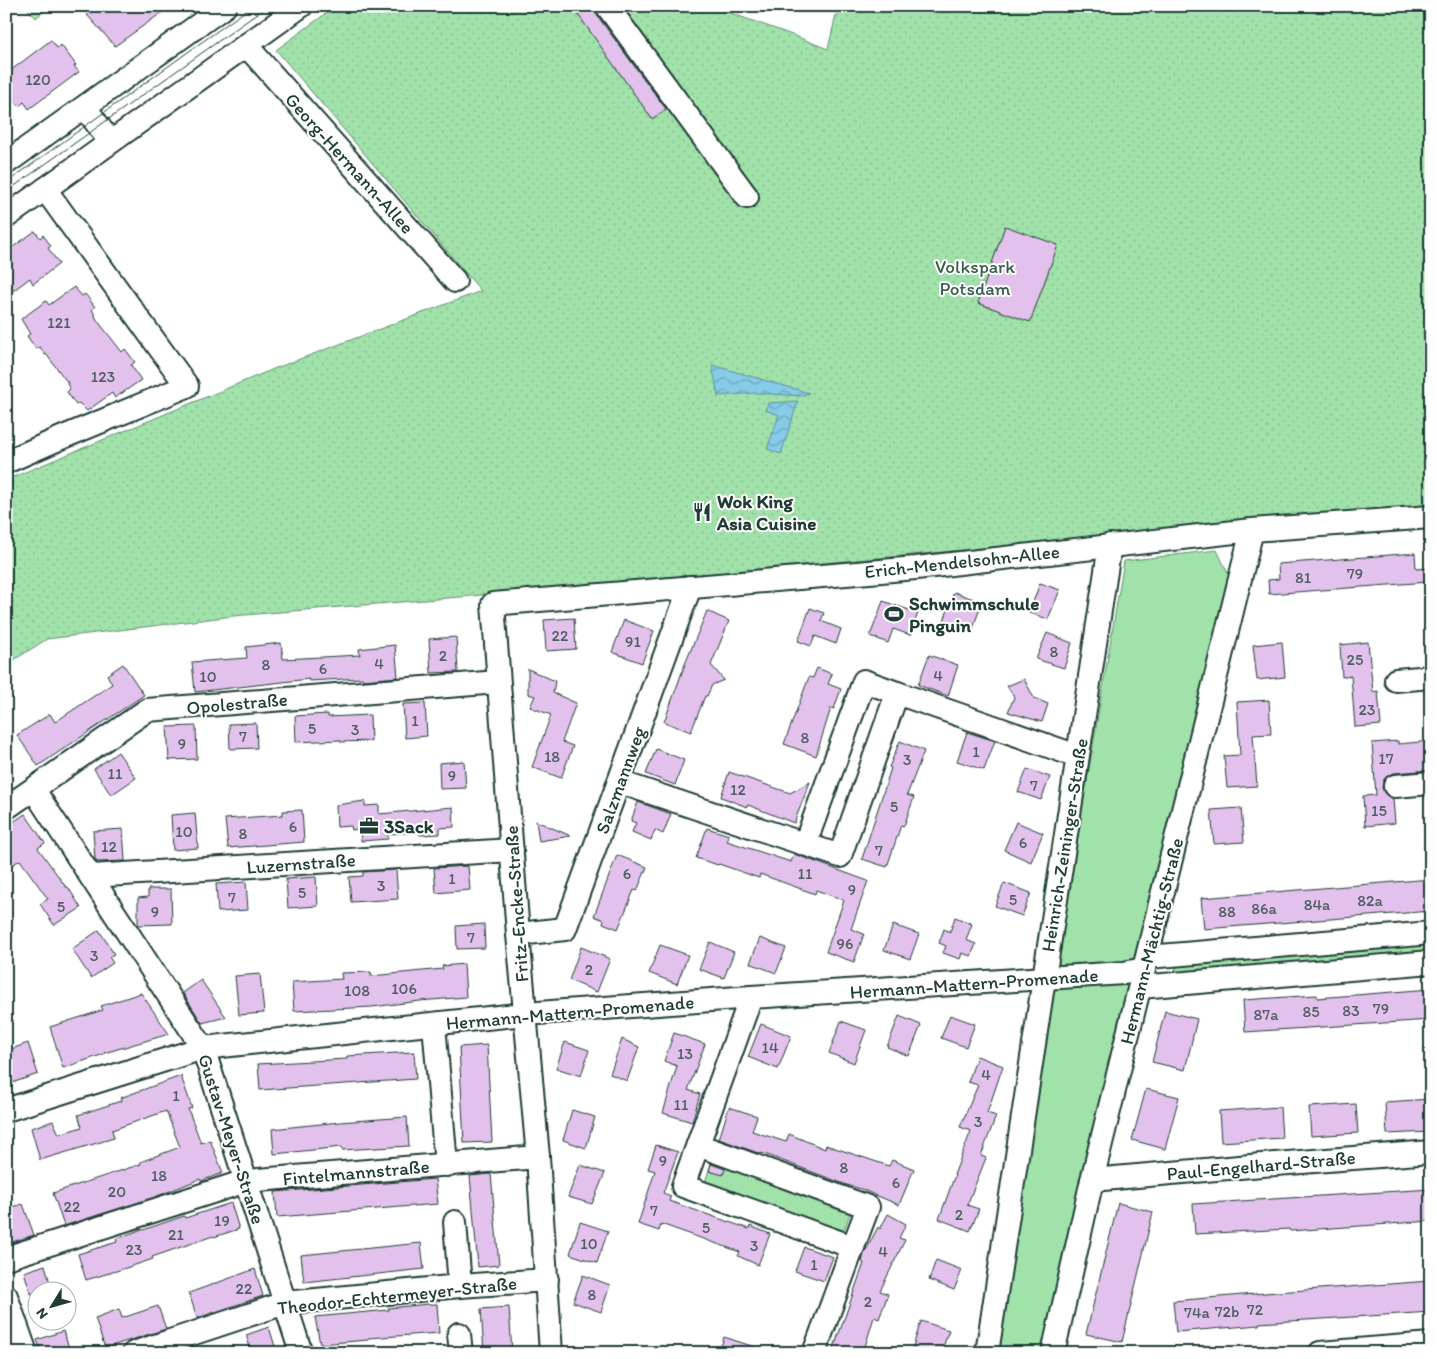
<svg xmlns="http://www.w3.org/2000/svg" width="1437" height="1359" viewBox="0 0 1437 1359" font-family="Itim,sans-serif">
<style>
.grass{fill:#a1e1aa;stroke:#608f6f}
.park{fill:url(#park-dots);stroke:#608f6f}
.water{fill:url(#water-waves);stroke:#5d929f}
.building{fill:#e3c1ed;stroke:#1f3d34}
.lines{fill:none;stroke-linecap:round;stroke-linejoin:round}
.minor-casing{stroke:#1f3d34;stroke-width:26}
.minor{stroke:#fff;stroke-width:22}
.tram{stroke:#1f3d34;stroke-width:1}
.labels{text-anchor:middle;stroke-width:4;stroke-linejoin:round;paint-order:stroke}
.number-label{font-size:16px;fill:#505e62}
.street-label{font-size:19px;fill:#1f3d34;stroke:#fff}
.park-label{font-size:19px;fill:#395e4c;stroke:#fff}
.poi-label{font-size:19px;font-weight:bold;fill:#1f3d34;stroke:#fff;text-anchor:start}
</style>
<defs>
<pattern id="park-dots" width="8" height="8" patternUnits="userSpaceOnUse" patternTransform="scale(1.25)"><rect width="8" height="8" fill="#a1e1aa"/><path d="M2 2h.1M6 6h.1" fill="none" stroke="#8ac293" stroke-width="1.8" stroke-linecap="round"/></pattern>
<pattern id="water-waves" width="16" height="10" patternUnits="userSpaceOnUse" patternTransform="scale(1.25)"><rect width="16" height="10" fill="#86cbe7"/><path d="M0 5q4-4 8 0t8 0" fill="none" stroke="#6da6bc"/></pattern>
</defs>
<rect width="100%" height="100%" fill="#fff"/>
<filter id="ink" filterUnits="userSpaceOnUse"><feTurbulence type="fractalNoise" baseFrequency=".02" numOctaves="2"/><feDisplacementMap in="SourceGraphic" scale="10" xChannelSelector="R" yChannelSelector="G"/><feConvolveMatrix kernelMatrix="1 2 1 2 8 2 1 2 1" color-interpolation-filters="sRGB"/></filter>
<g filter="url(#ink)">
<g class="grass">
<path d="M 1217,550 L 1230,578 L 1045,1353 L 996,1353 L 1057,959 L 1124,561 Z"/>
<path d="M 1431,941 L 1431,956 L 1175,976 L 1176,961 Z"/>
<path d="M 712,1160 L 851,1211 L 843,1233 L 705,1182 Z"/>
</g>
<g class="park">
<path d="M 25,6 L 50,6 L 36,18 Z"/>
<path d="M 336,6 L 711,6 L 795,36 L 828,49 L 838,6 L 1431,6 L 1431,509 L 1222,526 L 460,597 L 233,616 L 47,639 L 6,665 L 6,480 L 276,368 L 481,291 L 276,50 Z"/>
</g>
<g class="water">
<path d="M 712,365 L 809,393 L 801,396 L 755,393 L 718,396 Z"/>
<path d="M 798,401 L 781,454 L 767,449 L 779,415 L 765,410 L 768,403 Z"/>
</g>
<g class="building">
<path d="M 99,6 L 171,6 L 115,46 L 87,15 Z"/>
<path d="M 572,6 L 594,6 L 596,14 L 666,109 L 652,119 Z"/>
<path d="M 51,40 L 57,48 L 61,45 L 76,65 L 74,66 L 79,72 L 29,109 L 24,102 L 19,106 L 6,88 L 6,74 Z"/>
<path d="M 1005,226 L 1058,245 L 1030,322 L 978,303 Z"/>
<path d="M 35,231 L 40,238 L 43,235 L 51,246 L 48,248 L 59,264 L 33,284 L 30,278 L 6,296 L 6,252 Z"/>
<path d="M 74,287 L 82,296 L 85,294 L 90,300 L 95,307 L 92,309 L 97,320 L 122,352 L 125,349 L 135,362 L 131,365 L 141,380 L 115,398 L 112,393 L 87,411 L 79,403 L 76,405 L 67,392 L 70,389 L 67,384 L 68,383 L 46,354 L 45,355 L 40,347 L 36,349 L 27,336 L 30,334 L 21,319 L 46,301 L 49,305 Z"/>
<path d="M 1415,553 L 1416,569 L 1427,568 L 1428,582 L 1269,594 L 1268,580 L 1279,579 L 1278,564 Z"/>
<path d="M 1040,583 L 1060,590 L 1048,619 L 1029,613 Z"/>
<path d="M 954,592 L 982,602 L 972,631 L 944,621 Z"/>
<path d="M 883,601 L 918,613 L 910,635 L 893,629 L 888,643 L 870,636 Z"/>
<path d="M 810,608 L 824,613 L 821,621 L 841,629 L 836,644 L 815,636 L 811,646 L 798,641 Z"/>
<path d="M 707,611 L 729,621 L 711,665 L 724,680 L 712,685 L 707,696 L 705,696 L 691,732 L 664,722 L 685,664 Z"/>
<path d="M 574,618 L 576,649 L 546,651 L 544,620 Z"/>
<path d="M 624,620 L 654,631 L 642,663 L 612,652 Z"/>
<path d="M 1047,633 L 1072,643 L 1064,668 L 1036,659 Z"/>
<path d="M 456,637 L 458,672 L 431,673 L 429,639 Z"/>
<path d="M 1282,642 L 1285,677 L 1257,680 L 1253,645 Z"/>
<path d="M 1368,642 L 1373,692 L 1378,691 L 1381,725 L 1355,727 L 1351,676 L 1342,677 L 1340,645 Z"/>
<path d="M 281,643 L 283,659 L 360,655 L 359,649 L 395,645 L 398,677 L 363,680 L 362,678 L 309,681 L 309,679 L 195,692 L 192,662 L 247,658 L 246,647 Z"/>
<path d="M 929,655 L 958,665 L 948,696 L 918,685 Z"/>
<path d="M 123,664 L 144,695 L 38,766 L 17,735 L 50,714 L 55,722 L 112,684 L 107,675 Z"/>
<path d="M 817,668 L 832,674 L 828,684 L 841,689 L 834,709 L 831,708 L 816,756 L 784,744 L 809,677 L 813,678 Z"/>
<path d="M 528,669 L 555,681 L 553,693 L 576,703 L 562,742 L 573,746 L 561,778 L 532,767 L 551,715 L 530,707 L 535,696 L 528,694 Z"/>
<path d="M 1024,679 L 1034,698 L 1048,704 L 1042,722 L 1008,712 L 1014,697 L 1007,686 Z"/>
<path d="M 1269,700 L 1271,734 L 1253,735 L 1257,786 L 1227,788 L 1224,756 L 1240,755 L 1237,702 Z"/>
<path d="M 425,703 L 427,736 L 405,738 L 403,704 Z"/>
<path d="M 328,714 L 328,717 L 370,715 L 371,741 L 340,742 L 340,740 L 296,742 L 295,716 Z"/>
<path d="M 256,723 L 257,748 L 230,749 L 229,724 Z"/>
<path d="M 196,726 L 197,759 L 169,760 L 167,727 Z"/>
<path d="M 967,732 L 995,741 L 984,770 L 957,761 Z"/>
<path d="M 900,741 L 924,751 L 907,795 L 914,797 L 904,826 L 901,825 L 887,867 L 862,859 L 891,768 L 889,767 Z"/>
<path d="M 1398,741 L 1398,744 L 1431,741 L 1431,770 L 1394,773 L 1387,776 L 1383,781 L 1382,788 L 1385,794 L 1393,799 L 1395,823 L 1365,826 L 1363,796 L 1376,795 L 1372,743 Z"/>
<path d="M 656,749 L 684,760 L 675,785 L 646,774 Z"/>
<path d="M 118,752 L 136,778 L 111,795 L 94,769 Z"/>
<path d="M 464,761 L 466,788 L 440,789 L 439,763 Z"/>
<path d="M 1027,769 L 1050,777 L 1041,800 L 1018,792 Z"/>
<path d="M 729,772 L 790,793 L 810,782 L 794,823 L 748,805 L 747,807 L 721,797 Z"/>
<path d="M 365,801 L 365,806 L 379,805 L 379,814 L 453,807 L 454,827 L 440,828 L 440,834 L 420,835 L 419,832 L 388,834 L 388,839 L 361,841 L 360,829 L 352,830 L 351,826 L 337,827 L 336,805 Z"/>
<path d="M 638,802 L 671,814 L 663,834 L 655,830 L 651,840 L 632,832 L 636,823 L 631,821 Z"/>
<path d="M 1241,808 L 1244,842 L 1214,844 L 1211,810 Z"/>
<path d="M 302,810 L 304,842 L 228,848 L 225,819 L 283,815 L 283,811 Z"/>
<path d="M 195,813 L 198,848 L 173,850 L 171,815 Z"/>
<path d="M 25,814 L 45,843 L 38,848 L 66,887 L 68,887 L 81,908 L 54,925 L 40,904 L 48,899 L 20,860 L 12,865 L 6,857 L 6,827 Z"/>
<path d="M 536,821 L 571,836 L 539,841 Z"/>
<path d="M 1016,822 L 1043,833 L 1031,862 L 1004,850 Z"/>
<path d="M 707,828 L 729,835 L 727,841 L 791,862 L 794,854 L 868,881 L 851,929 L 864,934 L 854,962 L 826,952 L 844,900 L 816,890 L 815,894 L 760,874 L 759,878 L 719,864 L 718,865 L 696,858 Z"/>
<path d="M 123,829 L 125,861 L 97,862 L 95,859 L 93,831 Z"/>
<path d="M 617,855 L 647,867 L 637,891 L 634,890 L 618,929 L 603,923 L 604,920 L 594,916 Z"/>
<path d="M 468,866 L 470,890 L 436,893 L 434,868 Z"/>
<path d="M 396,870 L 398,899 L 351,902 L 349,877 L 363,876 L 363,872 Z"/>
<path d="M 316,877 L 318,906 L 288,908 L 286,879 Z"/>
<path d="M 1431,879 L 1431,911 L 1204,929 L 1201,898 Z"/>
<path d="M 246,882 L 248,910 L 218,912 L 216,884 Z"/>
<path d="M 1004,883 L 1031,893 L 1022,916 L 995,906 Z"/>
<path d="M 148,889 L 171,889 L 172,924 L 138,925 L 138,898 L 148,897 Z"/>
<path d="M 955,917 L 972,924 L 966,940 L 976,944 L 971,956 L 962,953 L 960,959 L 943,953 L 946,946 L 939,943 L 944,929 L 950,932 Z"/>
<path d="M 484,924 L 485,948 L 457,949 L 456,926 Z"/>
<path d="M 893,925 L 919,934 L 910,959 L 884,950 Z"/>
<path d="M 99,930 L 114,954 L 109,957 L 113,963 L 91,978 L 72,949 Z"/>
<path d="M 760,938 L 786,948 L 776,973 L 750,963 Z"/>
<path d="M 710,942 L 734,952 L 724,978 L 699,969 Z"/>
<path d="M 660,945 L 688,955 L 677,984 L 649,973 Z"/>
<path d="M 581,947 L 610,959 L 597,992 L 569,980 Z"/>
<path d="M 464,964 L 466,997 L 420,1001 L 372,1007 L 294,1011 L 292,982 L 342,979 L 341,973 L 371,972 L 371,976 L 443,969 L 442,966 Z"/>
<path d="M 260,974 L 264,1013 L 239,1015 L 235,976 Z"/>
<path d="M 201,980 L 226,1017 L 202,1023 L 183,993 Z"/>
<path d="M 1431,989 L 1431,1020 L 1245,1032 L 1243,1000 L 1317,995 L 1317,998 Z"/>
<path d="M 141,993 L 169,1034 L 104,1053 L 104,1054 L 63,1068 L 50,1027 L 103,1010 L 101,1006 Z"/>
<path d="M 1165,1011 L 1197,1019 L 1185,1070 L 1152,1062 Z"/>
<path d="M 950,1015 L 975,1024 L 966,1047 L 941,1038 Z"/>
<path d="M 899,1016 L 921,1025 L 909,1056 L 887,1047 Z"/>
<path d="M 841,1021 L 866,1030 L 854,1063 L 829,1053 Z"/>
<path d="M 761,1024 L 791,1036 L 778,1069 L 748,1057 Z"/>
<path d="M 674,1033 L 705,1044 L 688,1090 L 700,1094 L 692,1122 L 663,1113 L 677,1066 L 664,1061 Z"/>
<path d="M 622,1039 L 639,1047 L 627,1081 L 610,1074 Z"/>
<path d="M 565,1042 L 589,1050 L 581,1076 L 556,1068 Z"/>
<path d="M 28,1043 L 38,1074 L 6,1085 L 6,1051 Z"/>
<path d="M 487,1045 L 492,1142 L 464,1143 L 459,1047 Z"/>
<path d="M 414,1052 L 416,1079 L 260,1090 L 258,1064 L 347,1059 L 347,1056 Z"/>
<path d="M 977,1056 L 1003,1066 L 987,1113 L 996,1116 L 981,1156 L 986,1158 L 967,1205 L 979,1209 L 970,1231 L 939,1219 L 955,1175 L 954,1175 L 971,1131 L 960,1127 L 978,1085 L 968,1082 Z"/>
<path d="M 181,1076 L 192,1108 L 188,1109 L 201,1143 L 210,1140 L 223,1173 L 201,1181 L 200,1179 L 155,1197 L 64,1226 L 53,1193 L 141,1164 L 140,1162 L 180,1147 L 166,1111 L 112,1130 L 114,1138 L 40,1160 L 31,1128 L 53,1121 L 59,1134 L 82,1127 L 78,1115 L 121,1101 L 120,1098 Z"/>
<path d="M 1146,1089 L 1179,1097 L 1165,1149 L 1132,1140 Z"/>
<path d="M 1431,1099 L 1431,1132 L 1387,1134 L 1385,1102 Z"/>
<path d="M 1356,1104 L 1358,1133 L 1311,1136 L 1309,1107 Z"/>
<path d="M 729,1107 L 757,1116 L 752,1131 L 786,1142 L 789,1134 L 825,1149 L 826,1145 L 889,1166 L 892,1160 L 914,1169 L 899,1205 L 861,1189 L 847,1185 L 762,1153 L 761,1154 L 719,1139 Z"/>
<path d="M 1280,1107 L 1282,1138 L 1221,1142 L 1219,1111 Z"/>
<path d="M 572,1110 L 595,1117 L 586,1148 L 563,1140 Z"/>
<path d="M 407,1117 L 409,1146 L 342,1150 L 342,1147 L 274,1154 L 272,1129 L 340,1122 Z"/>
<path d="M 656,1145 L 678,1152 L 663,1193 L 671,1196 L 669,1201 L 749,1229 L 750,1226 L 770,1234 L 758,1265 L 738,1256 L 740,1252 L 661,1224 L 659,1231 L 638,1224 L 655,1171 L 648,1169 Z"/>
<path d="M 711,1164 L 725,1169 L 723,1175 L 709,1171 Z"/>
<path d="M 580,1165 L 605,1173 L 592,1204 L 568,1197 Z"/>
<path d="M 491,1174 L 499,1265 L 478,1267 L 470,1176 Z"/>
<path d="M 435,1179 L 438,1204 L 277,1217 L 275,1192 Z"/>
<path d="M 1431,1189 L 1431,1221 L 1290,1231 L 1289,1229 L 1195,1234 L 1193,1204 Z"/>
<path d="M 231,1203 L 239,1229 L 214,1237 L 213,1236 L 152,1257 L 153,1259 L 126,1268 L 86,1280 L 78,1254 L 117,1242 L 116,1239 L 142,1229 L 143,1230 L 184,1216 L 185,1218 Z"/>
<path d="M 1118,1203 L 1153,1212 L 1122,1342 L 1086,1334 Z"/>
<path d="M 23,1204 L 34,1235 L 6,1244 L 6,1209 Z"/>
<path d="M 888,1214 L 906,1224 L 899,1238 L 905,1240 L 880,1291 L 888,1294 L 879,1319 L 874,1317 L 863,1353 L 832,1353 L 864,1263 L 862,1262 L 864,1254 L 878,1227 L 880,1229 Z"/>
<path d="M 580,1222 L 608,1231 L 597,1263 L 570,1254 Z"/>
<path d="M 421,1243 L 424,1269 L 304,1282 L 301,1255 Z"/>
<path d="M 804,1247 L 833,1257 L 824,1281 L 795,1271 Z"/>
<path d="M 936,1260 L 962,1270 L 954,1290 L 929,1280 Z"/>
<path d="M 45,1265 L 51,1287 L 31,1294 L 24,1272 Z"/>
<path d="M 255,1269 L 263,1296 L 197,1318 L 189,1293 Z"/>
<path d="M 583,1275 L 610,1285 L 601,1312 L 573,1302 Z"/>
<path d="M 1431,1281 L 1431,1312 L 1259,1323 L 1259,1325 L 1176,1332 L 1173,1301 L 1277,1292 Z"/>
<path d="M 429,1304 L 437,1304 L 439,1333 L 368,1338 L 368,1340 L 320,1344 L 315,1317 L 389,1310 L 388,1308 Z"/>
<path d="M 158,1306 L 166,1329 L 105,1348 L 95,1318 L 119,1309 L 122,1318 Z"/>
<path d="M 509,1307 L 512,1353 L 484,1353 L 481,1309 Z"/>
<path d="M 921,1321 L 949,1330 L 941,1353 L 911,1353 Z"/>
<path d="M 269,1327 L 277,1353 L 252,1353 L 246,1335 Z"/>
<path d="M 63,1331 L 71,1353 L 42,1353 L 37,1340 Z"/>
<path d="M 724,1337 L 764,1350 L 763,1353 L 719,1353 Z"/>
</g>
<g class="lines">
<g class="minor-casing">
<g id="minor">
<path d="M 607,6 L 747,197"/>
<path d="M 246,45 L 455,281"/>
<path d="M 85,107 L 110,142"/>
<path d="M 6,163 L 225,6"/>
<path d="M 6,217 L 301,6"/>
<path d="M 6,462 L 61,438 L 187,386 L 45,189"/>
<path d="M 1396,680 L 1431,677"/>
<path d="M 619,782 L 840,856 L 897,693 L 1077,756"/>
<path d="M 1395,786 L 1431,783"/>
<path d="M 34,790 L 203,1048 L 301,1353"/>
<path d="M 6,808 L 147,710 L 498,682"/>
<path d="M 805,844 L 864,681 L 897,693"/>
<path d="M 91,876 L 512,850"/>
<path d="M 518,934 L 565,929 L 690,587"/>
<path d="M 1148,957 L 1431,933"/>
<path d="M 1140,987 L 1431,962"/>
<path d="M 751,997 L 683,1186 L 853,1247 L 814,1353"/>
<path d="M 434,1024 L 446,1165"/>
<path d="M 6,1110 L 203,1048 L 525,1014 L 751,997 L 1124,973 L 1144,969"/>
<path d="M 698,1145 L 868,1207 L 853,1247"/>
<path d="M 1092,1180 L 1262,1165 L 1431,1152"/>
<path d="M 455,1222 L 460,1286"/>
<path d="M 6,1258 L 246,1181 L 538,1157"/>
<path d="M 6,1296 L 26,1353"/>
<path d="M 459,1334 L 461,1353"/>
<path d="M 134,1353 L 285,1303 L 460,1286 L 547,1280"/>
<path d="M 551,1353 L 538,1157 L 518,934 L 493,604 L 916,568 L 1252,530 L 1431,517"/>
<path d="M 987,1353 L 1110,545"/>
<path d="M 1053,1353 L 1092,1180 L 1252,530"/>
<path d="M 1320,1353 L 1431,1344"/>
</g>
</g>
<use href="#minor" class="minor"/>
<g class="tram">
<path d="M 6,183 L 252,6"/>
<path d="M 6,192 L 268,6"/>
</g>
</g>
</g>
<defs>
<g id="restaurant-bare" transform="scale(1.5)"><path d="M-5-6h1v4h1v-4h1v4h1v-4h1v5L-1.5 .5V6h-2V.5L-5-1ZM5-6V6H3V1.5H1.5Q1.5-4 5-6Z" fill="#1f3d34" stroke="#fff" stroke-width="2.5" paint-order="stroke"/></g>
<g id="stadium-bare" transform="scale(1.5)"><path d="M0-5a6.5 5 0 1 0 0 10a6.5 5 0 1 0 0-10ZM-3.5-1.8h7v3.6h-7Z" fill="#1f3d34" stroke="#fff" stroke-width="2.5" paint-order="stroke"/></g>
<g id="office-bare" transform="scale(1.5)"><path d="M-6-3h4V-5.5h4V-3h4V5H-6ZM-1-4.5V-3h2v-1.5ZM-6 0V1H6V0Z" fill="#1f3d34" stroke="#fff" stroke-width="2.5" paint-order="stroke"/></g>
</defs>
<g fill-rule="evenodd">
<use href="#restaurant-bare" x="702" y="512"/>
<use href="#stadium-bare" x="894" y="614"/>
<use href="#office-bare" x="369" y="826"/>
</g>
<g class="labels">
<g class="number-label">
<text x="38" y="85">120</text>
<text x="59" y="328">121</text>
<text x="103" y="382">123</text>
<text x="1355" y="579">79</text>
<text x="1303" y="583">81</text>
<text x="560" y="641">22</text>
<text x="633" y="647">91</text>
<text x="1054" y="657">8</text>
<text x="443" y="661">2</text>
<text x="1355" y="665">25</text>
<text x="379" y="669">4</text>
<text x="266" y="670">8</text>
<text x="323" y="674">6</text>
<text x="938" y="681">4</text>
<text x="208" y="682">10</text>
<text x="1367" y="715">23</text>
<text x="415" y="726">1</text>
<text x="312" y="734">5</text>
<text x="355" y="735">3</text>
<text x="243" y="742">7</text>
<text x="805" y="743">8</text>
<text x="182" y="749">9</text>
<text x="976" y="757">1</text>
<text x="552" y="762">18</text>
<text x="1386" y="764">17</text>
<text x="907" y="765">3</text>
<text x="115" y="779">11</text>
<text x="452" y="781">9</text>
<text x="1034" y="791">7</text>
<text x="738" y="795">12</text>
<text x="894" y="812">5</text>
<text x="1379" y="816">15</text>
<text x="293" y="832">6</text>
<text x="184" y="837">10</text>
<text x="243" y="839">8</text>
<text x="1023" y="848">6</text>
<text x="109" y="852">12</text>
<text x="879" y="856">7</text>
<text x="627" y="879">6</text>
<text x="805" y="879">11</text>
<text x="452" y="884">1</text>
<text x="381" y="891">3</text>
<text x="852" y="895">9</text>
<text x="302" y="898">5</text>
<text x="232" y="903">7</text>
<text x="1013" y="905">5</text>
<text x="1370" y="906">82a</text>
<text x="1317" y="910">84a</text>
<text x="61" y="912">5</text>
<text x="1264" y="914">86a</text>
<text x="155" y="917">9</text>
<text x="1227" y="917">88</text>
<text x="471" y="943">7</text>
<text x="845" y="949">96</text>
<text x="94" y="961">3</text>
<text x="589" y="975">2</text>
<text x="404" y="994">106</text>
<text x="357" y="996">108</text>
<text x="1381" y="1014">79</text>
<text x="1351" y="1016">83</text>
<text x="1311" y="1017">85</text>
<text x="1266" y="1020">87a</text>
<text x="770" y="1053">14</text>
<text x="685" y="1059">13</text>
<text x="986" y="1080">4</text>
<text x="176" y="1101">1</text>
<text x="681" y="1110">11</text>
<text x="978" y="1127">3</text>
<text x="663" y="1166">9</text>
<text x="844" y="1173">8</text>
<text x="159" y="1181">18</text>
<text x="896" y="1188">6</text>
<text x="117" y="1197">20</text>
<text x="72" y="1212">22</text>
<text x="654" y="1216">7</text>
<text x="959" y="1220">2</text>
<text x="222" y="1226">19</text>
<text x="706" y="1233">5</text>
<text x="176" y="1240">21</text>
<text x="589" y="1249">10</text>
<text x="754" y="1251">3</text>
<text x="134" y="1255">23</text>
<text x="883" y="1257">4</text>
<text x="814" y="1270">1</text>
<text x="244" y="1294">22</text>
<text x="592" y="1300">8</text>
<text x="868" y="1307">2</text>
<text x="1255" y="1315">72</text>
<text x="1227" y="1317">72b</text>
<text x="1197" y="1318">74a</text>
</g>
<g class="street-label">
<text transform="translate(350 163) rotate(48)" y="7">Georg-Hermann-Allee</text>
<text transform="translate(962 561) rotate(-6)" y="7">Erich-Mendelsohn-Allee</text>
<text transform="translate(237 703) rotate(-5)" y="7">Opolestraße</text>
<text transform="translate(620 780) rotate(-70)" y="7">Salzmannweg</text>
<text transform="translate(1064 845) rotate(-81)" y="7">Heinrich-Zeininger-Straße</text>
<text transform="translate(301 863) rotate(-4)" y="7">Luzernstraße</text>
<text transform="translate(516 904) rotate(-94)" y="7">Fritz-Encke-Straße</text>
<text transform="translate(1151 941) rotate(-76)" y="7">Hermann-Mächtig-Straße</text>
<text transform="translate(974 983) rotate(-4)" y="7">Hermann-Mattern-Promenade</text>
<text transform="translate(570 1012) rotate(-5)" y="7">Hermann-Mattern-Promenade</text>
<text transform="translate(232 1139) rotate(72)" y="7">Gustav-Meyer-Straße</text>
<text transform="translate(1261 1165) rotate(-5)" y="7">Paul-Engelhard-Straße</text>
<text transform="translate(356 1172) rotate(-5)" y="7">Fintelmannstraße</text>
<text transform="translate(397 1295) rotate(-6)" y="7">Theodor-Echtermeyer-Straße</text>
</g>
<g class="park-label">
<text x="975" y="273">Volkspark<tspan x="975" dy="22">Potsdam</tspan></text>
</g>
<g class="poi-label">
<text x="717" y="508">Wok King<tspan x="717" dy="22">Asia Cuisine</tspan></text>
<text x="909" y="610">Schwimmschule<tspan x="909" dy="22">Pinguin</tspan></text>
<text x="384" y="833">3Sack</text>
</g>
</g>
<rect width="1437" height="1359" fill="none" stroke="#fff" stroke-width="25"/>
<rect x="12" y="12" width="1412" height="1334" fill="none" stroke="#1f3d34" stroke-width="2" filter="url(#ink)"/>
<g transform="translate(52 1306) rotate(233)"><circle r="24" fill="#ffffff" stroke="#a5b1ae"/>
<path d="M0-4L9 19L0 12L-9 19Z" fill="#1f3d34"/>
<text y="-8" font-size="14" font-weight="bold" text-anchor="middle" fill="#1f3d34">N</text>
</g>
</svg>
